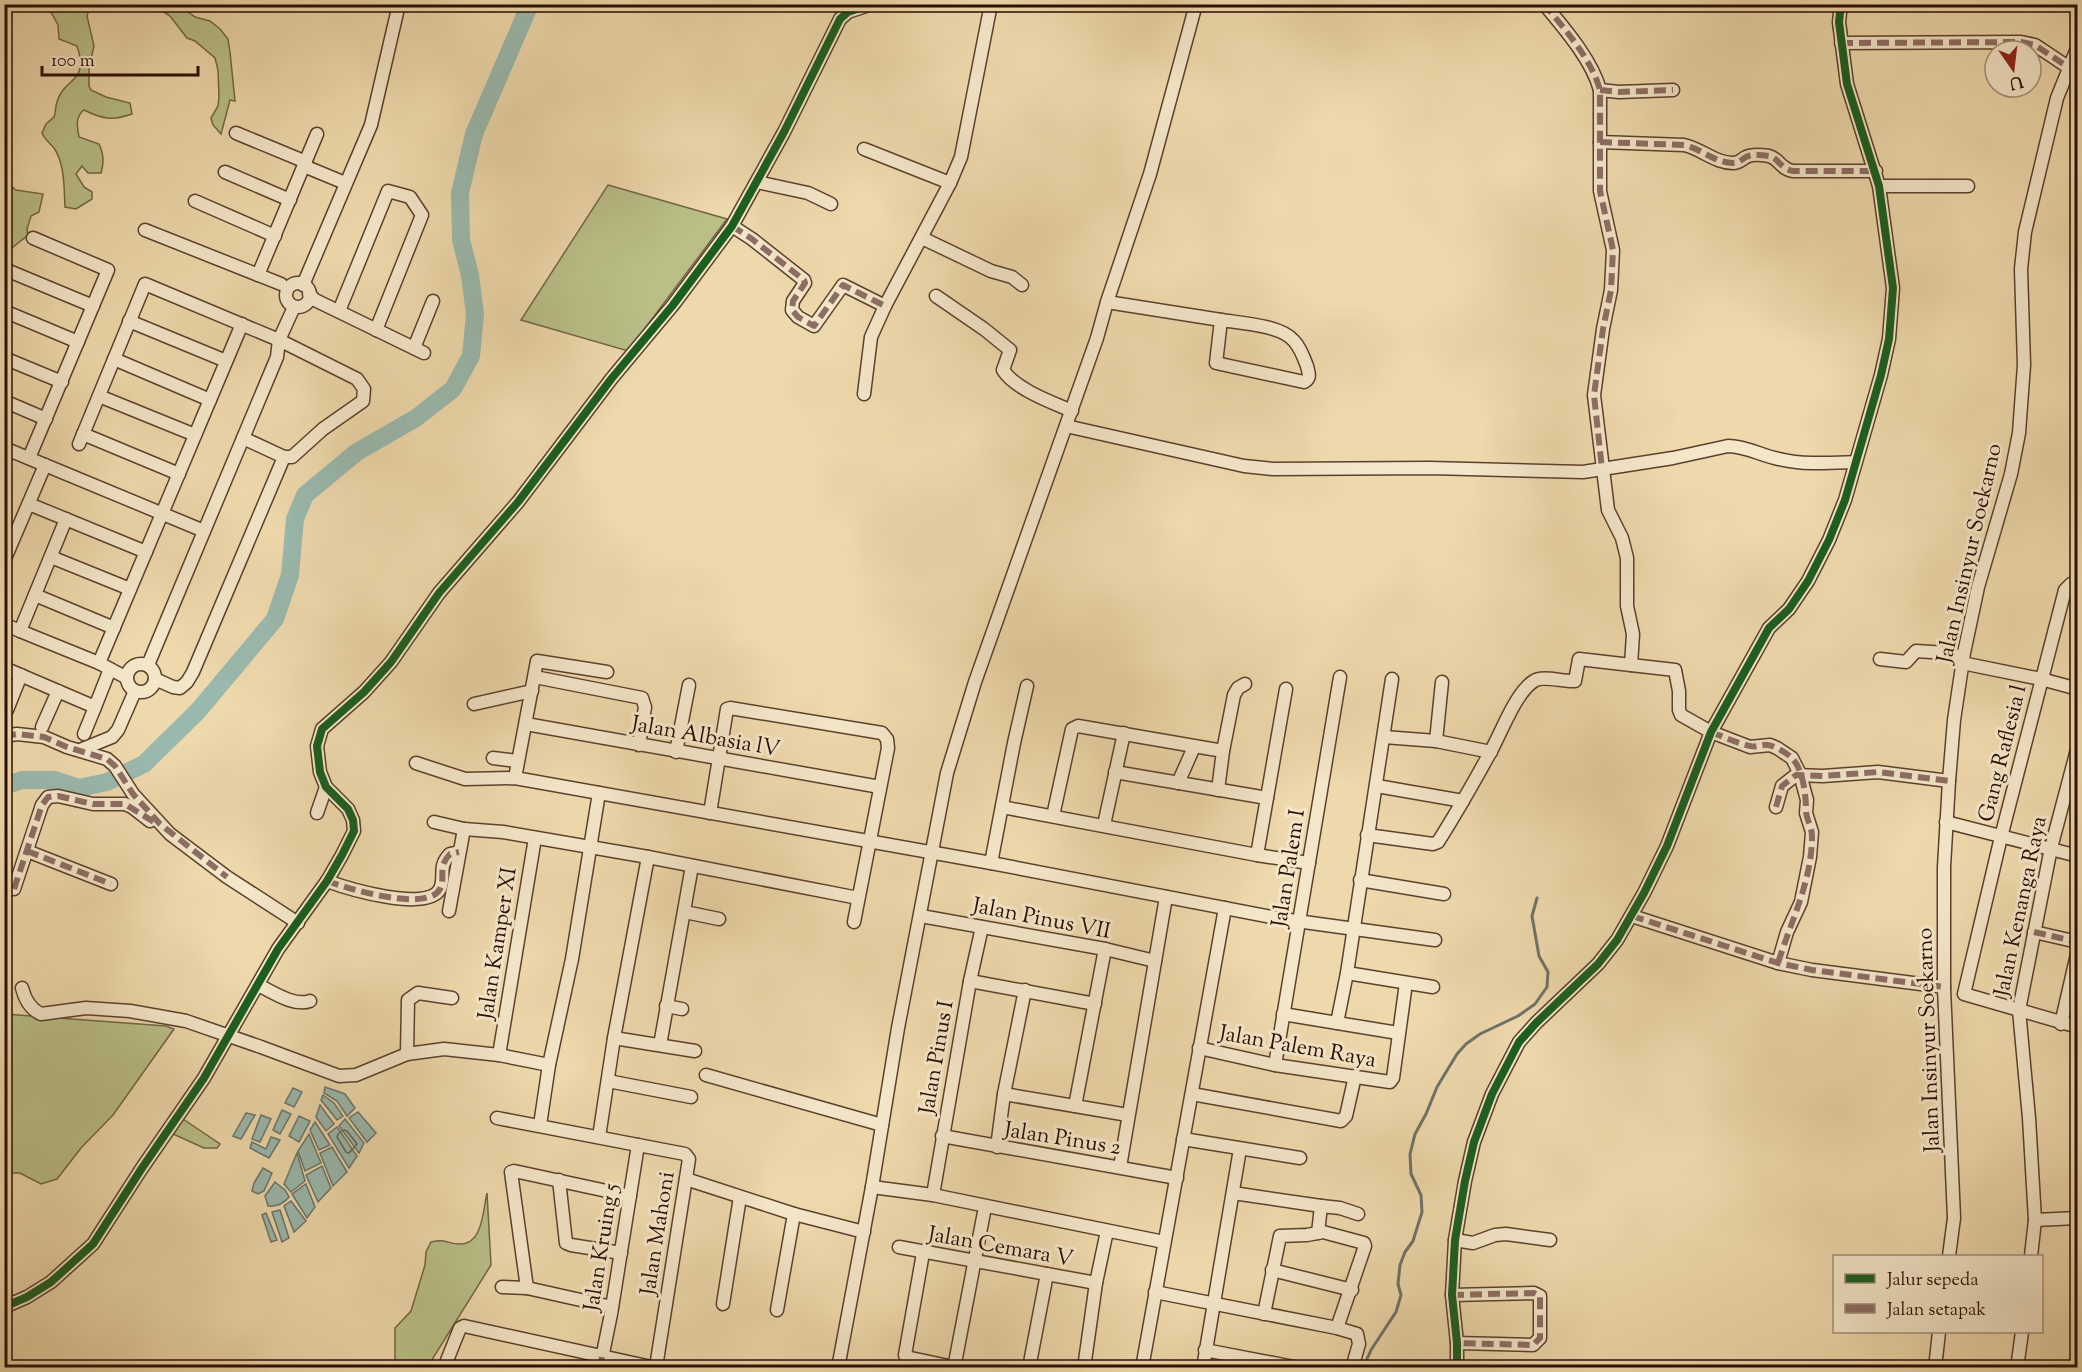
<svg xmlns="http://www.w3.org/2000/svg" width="2082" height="1372" viewBox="0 0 2082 1372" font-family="'Sorts Mill Goudy',serif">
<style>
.green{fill:#babf88;stroke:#726644;stroke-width:1.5}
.water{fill:#9ab9ae;stroke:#6d7469;stroke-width:1.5}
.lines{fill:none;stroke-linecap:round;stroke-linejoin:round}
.shore{stroke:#626358;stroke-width:1.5}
.stream{stroke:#6d7469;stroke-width:3}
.river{stroke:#9ab9ae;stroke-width:18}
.minor-casing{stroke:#5b402c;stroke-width:15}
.minor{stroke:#f4e6c9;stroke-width:12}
.quiet{stroke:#8d6e63;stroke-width:6;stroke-dasharray:12 6;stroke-linecap:butt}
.cycleway-casing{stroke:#f4e6c9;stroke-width:11}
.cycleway{stroke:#1b5e20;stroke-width:8}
.labels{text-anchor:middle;stroke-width:6;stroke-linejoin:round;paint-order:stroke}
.street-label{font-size:22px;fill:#2a0d01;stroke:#f4e6c9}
</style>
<rect width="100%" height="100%" fill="#eed9ac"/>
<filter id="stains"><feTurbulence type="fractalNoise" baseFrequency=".00333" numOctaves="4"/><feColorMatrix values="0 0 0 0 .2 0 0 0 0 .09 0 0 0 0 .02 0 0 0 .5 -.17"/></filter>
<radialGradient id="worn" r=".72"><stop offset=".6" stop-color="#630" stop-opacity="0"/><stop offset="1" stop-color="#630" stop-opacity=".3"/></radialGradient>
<g class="green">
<path d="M 47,5 L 101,5 L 90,6 L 87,16 L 94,46 L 89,68 L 89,86 L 91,90 L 106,97 L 130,103 L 132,114 C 112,121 102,119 84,110 C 75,117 77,126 79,137 L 99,144 C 104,155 104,162 101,173 L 88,173 L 82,166 L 76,174 L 84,187 L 92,192 L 92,199 L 76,209 L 65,207 C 64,189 65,164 54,148 C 50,143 45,140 42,133 L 46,124 L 54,117 C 56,112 55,107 57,102 C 63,78 90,83 77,46 L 59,39 L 58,25 Z"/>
<path d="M 153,5 L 179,5 L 195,17 L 210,21 L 220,29 L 228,39 L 230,52 L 235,101 L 230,100 L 221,134 L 213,125 L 211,118 L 218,106 L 219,97 L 218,70 L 215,58 L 195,41 L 187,38 L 170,16 Z"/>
<path d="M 5,181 L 16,190 L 43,194 L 39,212 L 31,216 L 27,229 L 28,235 L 13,247 L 5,250 Z"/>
<path d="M 608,185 L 727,219 L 628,351 L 521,320 Z"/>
<path d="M 4,1014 L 166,1026 L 174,1029 L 113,1115 L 81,1148 L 57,1179 L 41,1184 L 20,1173 L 5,1173 Z"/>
<path d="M 183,1119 L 220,1144 L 217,1148 L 204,1148 L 173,1134 Z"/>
<path d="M 487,1193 L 491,1265 L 433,1358 L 430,1367 L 425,1367 L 419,1361 L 395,1361 L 395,1328 L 411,1311 L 425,1265 L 426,1252 L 431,1242 C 446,1238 447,1244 460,1244 C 483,1244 483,1210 487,1193 Z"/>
</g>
<g class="water">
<path d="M 325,1087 L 345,1094 L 355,1108 L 347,1116 L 337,1101 L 324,1093 Z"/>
<path d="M 293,1088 L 302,1092 L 294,1107 L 285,1103 Z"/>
<path d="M 323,1095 L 334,1103 L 343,1116 L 337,1120 L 321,1100 Z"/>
<path d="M 320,1105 L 334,1124 L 326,1131 L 316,1117 Z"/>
<path d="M 282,1110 L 291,1114 L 280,1134 L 273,1130 Z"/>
<path d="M 358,1112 L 376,1133 L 367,1142 L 349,1118 Z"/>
<path d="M 246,1113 L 255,1115 L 241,1139 L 233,1136 Z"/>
<path d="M 261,1115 L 271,1119 L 260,1142 L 252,1139 Z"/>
<path d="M 299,1116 L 310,1121 L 299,1142 L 289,1136 Z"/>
<path d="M 345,1119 L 364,1143 L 359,1153 L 339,1126 Z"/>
<path d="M 315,1122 L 330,1145 L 319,1150 L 310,1130 Z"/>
<path d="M 337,1127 L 357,1156 L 349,1168 L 328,1134 Z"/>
<path d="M 309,1134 L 321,1163 L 305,1171 L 298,1151 Z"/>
<path d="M 271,1137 L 280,1140 L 269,1158 L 250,1148 L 252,1142 L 266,1149 Z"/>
<path d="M 332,1147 L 347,1172 L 333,1186 L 320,1153 Z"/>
<path d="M 297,1153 L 305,1181 L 291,1192 L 284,1184 Z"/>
<path d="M 322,1166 L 331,1188 L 318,1202 L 306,1175 Z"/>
<path d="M 263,1168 L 272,1173 L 264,1191 L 258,1194 L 252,1191 L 254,1183 Z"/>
<path d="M 275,1182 L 285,1190 L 289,1197 C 284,1203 277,1207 268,1206 L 265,1196 Z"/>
<path d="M 306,1184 L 315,1207 L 307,1218 L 292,1194 Z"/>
<path d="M 291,1201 L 306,1221 L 294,1232 L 284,1206 Z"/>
<path d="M 280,1210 L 289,1238 L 282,1242 L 272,1212 Z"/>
<path d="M 266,1213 L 277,1240 L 271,1242 L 262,1215 Z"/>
</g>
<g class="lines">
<path class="shore" d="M 344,1130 L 347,1131 L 357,1144 L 349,1153 L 346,1152 L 337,1137 L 338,1134 Z"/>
<path class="stream" d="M 1363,1368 L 1371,1350 L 1396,1312 L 1401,1295 L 1398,1284 L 1400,1265 L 1405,1252 L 1413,1241 L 1422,1212 L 1421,1195 L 1411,1174 L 1410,1154 L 1415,1134 L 1426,1114 L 1437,1087 L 1457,1054 L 1466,1044 L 1480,1034 L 1518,1016 L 1535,1004 L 1547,987 L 1548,972 L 1539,956 L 1532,916 L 1537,898"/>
<path class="river" d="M 4,786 L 22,780 L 55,780 L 79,788 L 107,782 L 144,764 L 198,711 L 275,619 L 290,575 L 295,519 L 305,495 L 357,452 L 416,418 L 453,389 L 471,356 L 475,314 L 470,275 L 461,240 L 460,193 L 474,134 L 530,4"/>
<g class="minor-casing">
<g id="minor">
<path d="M 1841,43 L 2021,42 L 2035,45 L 2068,67"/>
<path d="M 1600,90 L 1619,92 L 1673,90"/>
<path d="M 236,133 L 306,162"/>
<path d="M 1600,142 L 1684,145 C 1702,149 1715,163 1733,163 C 1739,163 1741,160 1746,157 C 1752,154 1763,155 1769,156 C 1780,159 1780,169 1793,171 L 1876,171"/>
<path d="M 864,149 L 950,183"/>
<path d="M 304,166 L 345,183"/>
<path d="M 225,172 L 290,200"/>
<path d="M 757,182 L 808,193 L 831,204"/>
<path d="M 1879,186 L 1968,186"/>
<path d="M 195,201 L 275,236"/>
<path d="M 732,226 L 752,239 L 804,280 L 805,283 L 793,301 L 792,310 L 798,317 L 814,326 L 843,285 L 885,306"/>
<path d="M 145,230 L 281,284"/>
<path d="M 922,238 L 991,271 L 1012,277 L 1022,285"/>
<path d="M 4,269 L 93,306"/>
<path d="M 258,275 L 317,134"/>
<circle cx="298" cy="295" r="12"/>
<path d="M 303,285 L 371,125 L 399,4"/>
<path d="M 309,294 L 315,300 L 424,353"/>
<path d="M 936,296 L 984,329 L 1010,350 L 1003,370 C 1015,389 1051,402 1072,411"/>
<path d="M 1107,302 L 1221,320"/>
<path d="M 4,311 L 78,342"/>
<path d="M 339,311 L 388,191 L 410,197 L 422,215 L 376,330"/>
<path d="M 1221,320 C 1240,323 1281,325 1294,341 C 1300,347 1304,358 1307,366 C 1309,374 1311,378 1304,382 L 1216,363 Z"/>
<path d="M 129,321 L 226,361"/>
<path d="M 414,348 L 433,301"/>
<path d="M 4,358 L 62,382"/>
<path d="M 114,359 L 210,400"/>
<path d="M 864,394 L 871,337 L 885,306 L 950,183 L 961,157 L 991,4"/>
<path d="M 99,396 L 195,435"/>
<path d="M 4,401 L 46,419"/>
<path d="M 1066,426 L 1244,466 L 1273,469 L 1430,468 L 1583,472 L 1673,458 L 1728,446 C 1746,446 1762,456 1779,459 C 1804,465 1829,463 1855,462"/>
<path d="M 83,434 L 179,474"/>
<path d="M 79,444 L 145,284 L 279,340 L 357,379 L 364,389 L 363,401 L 323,429 L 292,457 L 284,457 L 243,438"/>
<path d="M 4,448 L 204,531"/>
<path d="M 29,458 L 108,270 L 33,238"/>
<path d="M 29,504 L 146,552"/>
<path d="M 66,519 L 20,631 L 99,663 L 127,678"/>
<path d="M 51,557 L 130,589"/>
<path d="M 4,561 L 45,465"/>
<path d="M 2078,583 L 2071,584 L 2065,590 L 2001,837 L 1964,994 L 2078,1027"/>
<path d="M 35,595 L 114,628"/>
<path d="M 4,624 L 20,631"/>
<path d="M 1880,659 L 1906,662 L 1916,651 L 1947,653 L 1963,657"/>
<path d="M 99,663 L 242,324"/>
<path d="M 1962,663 L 2041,679 L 2078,689"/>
<circle cx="141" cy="678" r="14"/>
<path d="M 148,665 L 277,357 L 279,340 L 294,307"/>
<path d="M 1631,665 L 1675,670 L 1679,691 L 1679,710 L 1681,715 L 1711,732 L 1750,747 L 1770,745 L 1777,748 L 1792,758 L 1800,774 L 1807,800 L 1806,813 L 1812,832 L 1810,857 L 1801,902 L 1787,932 L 1778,963"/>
<path d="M 4,668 L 95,707 L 110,669"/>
<path d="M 535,677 L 642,698 L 645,707 L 639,745"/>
<path d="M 155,679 L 173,687 L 180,688 L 187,682 L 193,672 L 284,457"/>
<path d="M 474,704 L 532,691"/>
<path d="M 7,710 L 21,675"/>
<path d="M 526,724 L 880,787"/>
<path d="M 42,727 L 58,691"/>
<path d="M 84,734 L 95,707"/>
<path d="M 4,736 L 17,734 L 44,737 L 67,747 L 107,759 L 115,766 L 133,794 L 170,834 L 227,877 L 298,923"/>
<path d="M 1384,737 L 1436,741 L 1491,752"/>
<path d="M 1436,741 L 1442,682"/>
<path d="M 80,750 L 112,737 L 118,730 L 135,691"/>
<path d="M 1223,751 L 1234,695 L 1238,688 L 1245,684"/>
<path d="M 676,752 L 689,685"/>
<path d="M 493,758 L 517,761"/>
<path d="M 416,763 L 465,779 L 515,778 L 991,863 L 1282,919 L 1435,940"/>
<path d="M 1115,772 L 1267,798"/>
<path d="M 515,778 L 537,661 L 607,672"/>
<path d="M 1178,783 L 1194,747"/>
<path d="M 1377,786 L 1463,801"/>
<path d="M 1002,807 L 1257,855 L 1309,863"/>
<path d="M 1776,807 L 1782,786 L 1796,775 L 1823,776 L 1878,772 L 1949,781"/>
<path d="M 317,813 L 326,787"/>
<path d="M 710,813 L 727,709 L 730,708 L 882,733 L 887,739 L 888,748 L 854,922"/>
<path d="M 1053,816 L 1072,729 L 1078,726 L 1223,751 L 1218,790"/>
<path d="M 434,822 L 464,829 L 503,832 L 648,857 L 853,897 L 858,896"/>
<path d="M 1946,822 L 2078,856"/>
<path d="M 1104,825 L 1124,733"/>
<path d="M 1367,835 L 1433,844 L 1438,842 C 1457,812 1474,782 1491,751 C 1502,731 1516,692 1534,681 C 1542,675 1564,682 1575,681 L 1579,659 L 1631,665 L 1633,634 L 1627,606 L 1627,558 L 1622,538 L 1608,510 L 1594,395 L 1603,329 L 1611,290 L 1613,250 L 1600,191 L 1600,90 C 1592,60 1564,28 1544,4"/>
<path d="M 27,851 L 111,884"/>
<path d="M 1257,855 L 1286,689"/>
<path d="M 991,863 L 1014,743 L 1027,686"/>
<path d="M 1360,880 L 1444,894"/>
<path d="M 327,881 C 346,888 427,913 440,889 C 446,876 437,867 450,854 L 459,852"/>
<path d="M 14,889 L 42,805 L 48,797 L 58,796 L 93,804 L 125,804 L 132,807 L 150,821"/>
<path d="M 449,911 L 464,829"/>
<path d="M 685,912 L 719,919"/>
<path d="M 921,916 L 1105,949 L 1155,961"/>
<path d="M 1632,916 L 1778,963 L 1812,970 L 1944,987"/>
<path d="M 2034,932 L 2078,942"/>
<path d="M 1347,973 L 1433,987"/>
<path d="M 970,981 L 1095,1004"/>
<path d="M 258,985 C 273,992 294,1007 310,1001"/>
<path d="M 22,988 C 25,1000 30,1009 41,1014 L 86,1008 L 130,1011 L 186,1021 L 261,1047 L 339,1076 L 356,1075 L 407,1054 L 444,1049 L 499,1055 L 549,1065"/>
<path d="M 666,1006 L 682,1009"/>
<path d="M 1283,1014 L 1398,1033"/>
<path d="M 1337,1023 L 1347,973 L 1392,679"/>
<path d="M 2061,1024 L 2078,950"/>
<path d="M 614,1038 L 695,1051"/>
<path d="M 660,1045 L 692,866"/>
<path d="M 1199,1048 L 1275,1065 L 1390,1082 L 1393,1078 L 1406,983"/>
<path d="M 407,1054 L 408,1000 L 418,993 L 452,998"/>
<path d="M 499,1055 L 535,838"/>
<path d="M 1275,1065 L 1340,677"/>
<path d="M 706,1075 L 882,1125"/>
<path d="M 608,1081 L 691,1097"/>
<path d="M 1004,1094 L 1128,1115"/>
<path d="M 1192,1094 L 1341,1121 L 1346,1116 L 1355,1076"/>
<path d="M 1075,1106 L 1105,949"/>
<path d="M 497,1118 L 685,1154 L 689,1159 L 656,1367"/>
<path d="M 540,1125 L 549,1065 L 572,959 L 599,793"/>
<path d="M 942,1136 L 1177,1178"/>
<path d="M 599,1137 L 614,1038 L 648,857"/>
<path d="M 1183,1139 L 1300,1158"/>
<path d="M 997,1147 L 1004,1094 L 1025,990"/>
<path d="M 1120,1167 L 1166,897"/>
<path d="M 686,1179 L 794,1214 L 864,1232"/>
<path d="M 559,1180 L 566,1243 L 571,1245 L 621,1253"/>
<path d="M 872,1187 L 933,1195 L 1164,1242"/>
<path d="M 1233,1193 L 1321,1206 L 1318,1233"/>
<path d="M 933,1195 L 970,981 L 982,927"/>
<path d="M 1321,1206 L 1340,1208 L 1358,1214"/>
<path d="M 2035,1220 L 2078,1218"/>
<path d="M 1455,1240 L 1473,1243 L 1495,1235 L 1506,1234 L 1550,1240"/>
<path d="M 899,1247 L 1096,1283"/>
<path d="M 923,1253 L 905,1355 L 906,1357 L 958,1368"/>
<path d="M 1949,1256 L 1954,1218 L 1944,988 L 1944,867 L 1949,781 L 1954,720 L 1964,653 L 1978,587 L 2011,474 L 2019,433 L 2024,365 L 2021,269 L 2025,232 L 2057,98 L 2078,46"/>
<path d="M 2031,1256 L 2035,1220 L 2029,1118 L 2019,1010 L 2051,848 L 2078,746"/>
<path d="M 1272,1270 L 1352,1290"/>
<path d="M 502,1287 L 527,1288 L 612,1307"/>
<path d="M 527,1288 L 511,1172 L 514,1171 L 630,1196"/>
<path d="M 1155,1292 L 1337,1328 L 1357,1334 L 1359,1344 L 1352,1368"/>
<path d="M 1452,1295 L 1534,1293 L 1540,1296 L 1540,1338 L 1533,1345 L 1457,1343"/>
<path d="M 723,1304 L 740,1197"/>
<path d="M 4,1307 L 27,1297 L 51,1282 L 93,1244 L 142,1168 L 204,1078 L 278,949 L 327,881 L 342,855 L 354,831 L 353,820 L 348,809 L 326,787 L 320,772 L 317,746 L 322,729 L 364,692 L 391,662 L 439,593 L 518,502 L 612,378 L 673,305 L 732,226 L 784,132 L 840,19 L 848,12 L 872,4"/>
<path d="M 777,1310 L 794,1214"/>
<path d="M 1264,1314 L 1280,1236 L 1307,1235 L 1323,1232 L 1364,1243 L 1365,1246 L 1337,1328"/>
<path d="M 1205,1350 L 1299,1368"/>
<path d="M 444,1368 L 460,1328 L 464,1326 L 656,1368"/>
<path d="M 600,1368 L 611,1314 L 638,1145"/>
<path d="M 838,1368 L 872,1187 L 898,1028 L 947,773 L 975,682 L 1097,338 L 1107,302 L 1150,174 L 1196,4"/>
<path d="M 954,1368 L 985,1207"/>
<path d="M 1029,1368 L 1047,1274"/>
<path d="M 1084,1368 L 1096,1283 L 1107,1231"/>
<path d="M 1142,1368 L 1225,908"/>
<path d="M 1203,1368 L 1240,1149"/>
<path d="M 1457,1368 L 1457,1343 L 1452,1295 L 1455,1240 L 1465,1181 L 1474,1142 L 1492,1094 L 1519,1042 L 1536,1023 L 1598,964 L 1617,940 L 1644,893 L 1667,846 L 1711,732 L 1769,628 L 1789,609 L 1808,581 L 1829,540 L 1845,500 L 1881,375 L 1889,339 L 1893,288 L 1879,186 L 1847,84 L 1839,22 L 1841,4"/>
<path d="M 1935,1368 L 1939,1332"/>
<path d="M 2017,1368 L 2022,1332"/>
</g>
</g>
<use href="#minor" class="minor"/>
<g class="quiet">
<path d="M 1544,4 C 1564,28 1592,60 1600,90 L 1600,191 L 1613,250 L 1611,290 L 1603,329 L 1594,395 L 1602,469"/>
<path d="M 1841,43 L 2021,42 L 2035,45 L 2068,67"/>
<path d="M 1600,90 L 1619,92 L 1673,90"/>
<path d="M 1600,142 L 1684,145 C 1702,149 1715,163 1733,163 C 1739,163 1741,160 1746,157 C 1752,154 1763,155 1769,156 C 1780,159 1780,169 1793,171 L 1876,171"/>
<path d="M 732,226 L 752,239 L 804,280 L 805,283 L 793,301 L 792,310 L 798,317 L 814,326 L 843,285 L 885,306"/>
<path d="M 1711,732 C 1724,737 1737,743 1750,746 C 1756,748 1762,744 1768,745 C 1775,746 1787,753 1792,758 C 1803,769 1806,795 1806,810 C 1806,819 1812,827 1812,836 C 1812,881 1791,921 1778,963"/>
<path d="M 4,736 L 17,734 L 44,737 L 67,747 L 107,759 L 115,766 L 133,794 L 160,824 L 227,877"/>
<path d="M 1776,807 L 1782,786 L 1796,775 L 1823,776 L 1878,772 L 1949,781"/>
<path d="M 27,851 L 111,884"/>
<path d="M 327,881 C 346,888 427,913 440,889 C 446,876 437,867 450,854 L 459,852"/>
<path d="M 14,889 L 42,805 L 48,797 L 58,796 L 93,804 L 125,804 L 154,822"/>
<path d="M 1632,916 L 1778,963 L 1812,970 L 1944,987"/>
<path d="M 2034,932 L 2078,942"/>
<path d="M 1452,1295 L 1534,1293 L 1540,1296 L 1540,1338 L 1533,1345 L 1457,1343"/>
<path d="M 600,1368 L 602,1357"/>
</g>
<g class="cycleway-casing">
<g id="cycleway">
<path d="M 4,1307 L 27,1297 L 51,1282 L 93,1244 L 142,1168 L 204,1078 L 278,949 L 327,881 L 342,855 L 354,831 L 353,820 L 348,809 L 326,787 L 320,772 L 317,746 L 322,729 L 364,692 L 391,662 L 439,593 L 518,502 L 612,378 L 673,305 L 732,226 L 784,132 L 840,19 L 848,12 L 872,4"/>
<path d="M 1457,1368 L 1457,1343 L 1452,1295 L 1455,1240 L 1465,1181 L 1474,1142 L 1492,1094 L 1519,1042 L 1536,1023 L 1598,964 L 1617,940 L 1644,893 L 1667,846 L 1711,732 L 1769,628 L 1789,609 L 1808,581 L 1829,540 L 1845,500 L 1881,375 L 1889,339 L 1893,288 L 1879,186 L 1847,84 L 1839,22 L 1841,4"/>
</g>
</g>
<use href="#cycleway" class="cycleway"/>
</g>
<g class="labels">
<g class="street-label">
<text transform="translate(1968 553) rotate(-77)" y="8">Jalan Insinyur Soekarno</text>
<text transform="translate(706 735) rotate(10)" y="8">Jalan Albasia lV</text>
<text transform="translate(2001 753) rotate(-76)" y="8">Gang Raflesia l</text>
<text transform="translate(1287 868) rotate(-81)" y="8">Jalan Palem I</text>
<text transform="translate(2019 906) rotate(-78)" y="8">Jalan Kenanga Raya</text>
<text transform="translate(1042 917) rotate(11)" y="8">Jalan Pinus VII</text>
<text transform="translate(496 943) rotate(-81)" y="8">Jalan Kamper XI</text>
<text transform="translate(1927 1040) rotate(-92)" y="8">Jalan Insinyur Soekarno</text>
<text transform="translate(1298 1045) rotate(10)" y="8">Jalan Palem Raya</text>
<text transform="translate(935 1057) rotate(-80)" y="8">Jalan Pinus I</text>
<text transform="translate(1063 1137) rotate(9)" y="8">Jalan Pinus 2</text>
<text transform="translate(656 1233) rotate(-81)" y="8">Jalan Mahoni</text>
<text transform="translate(1001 1245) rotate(10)" y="8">Jalan Cemara V</text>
<text transform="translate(600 1247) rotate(-81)" y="8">Jalan Kruing 5</text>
</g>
</g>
<rect width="2082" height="1372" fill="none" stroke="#eed9ac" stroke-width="24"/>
<rect x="6" y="6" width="2070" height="1360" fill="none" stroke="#2a0d01" stroke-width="3"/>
<rect x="12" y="12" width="2058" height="1348" fill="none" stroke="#2a0d01" stroke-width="1.5"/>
<rect x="1833" y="1255" width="210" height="78" fill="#f4e6c9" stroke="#a38f79" stroke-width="1.5"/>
<rect x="1845" y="1274" width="30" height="9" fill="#1b5e20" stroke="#a38f79" stroke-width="1.5"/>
<text x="1887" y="1285" font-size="18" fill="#2a0d01">Jalur sepeda</text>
<rect x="1845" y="1304" width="30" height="9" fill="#8d6e63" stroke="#a38f79" stroke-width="1.5"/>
<text x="1887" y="1315" font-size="18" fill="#2a0d01">Jalan setapak</text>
<g transform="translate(2013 69) rotate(166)"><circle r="28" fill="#f4e6c9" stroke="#a38f79" stroke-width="1.5"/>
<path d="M0-4.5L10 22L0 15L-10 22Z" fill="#8f2418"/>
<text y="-9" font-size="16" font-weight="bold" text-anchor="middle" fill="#2a0d01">U</text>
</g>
<path d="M42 66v9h156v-9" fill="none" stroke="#2a0d01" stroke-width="3"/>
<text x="51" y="66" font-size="18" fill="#2a0d01" stroke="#f4e6c9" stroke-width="4.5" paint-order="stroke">100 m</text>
<rect width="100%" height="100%" filter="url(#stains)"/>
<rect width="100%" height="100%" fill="url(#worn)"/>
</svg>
